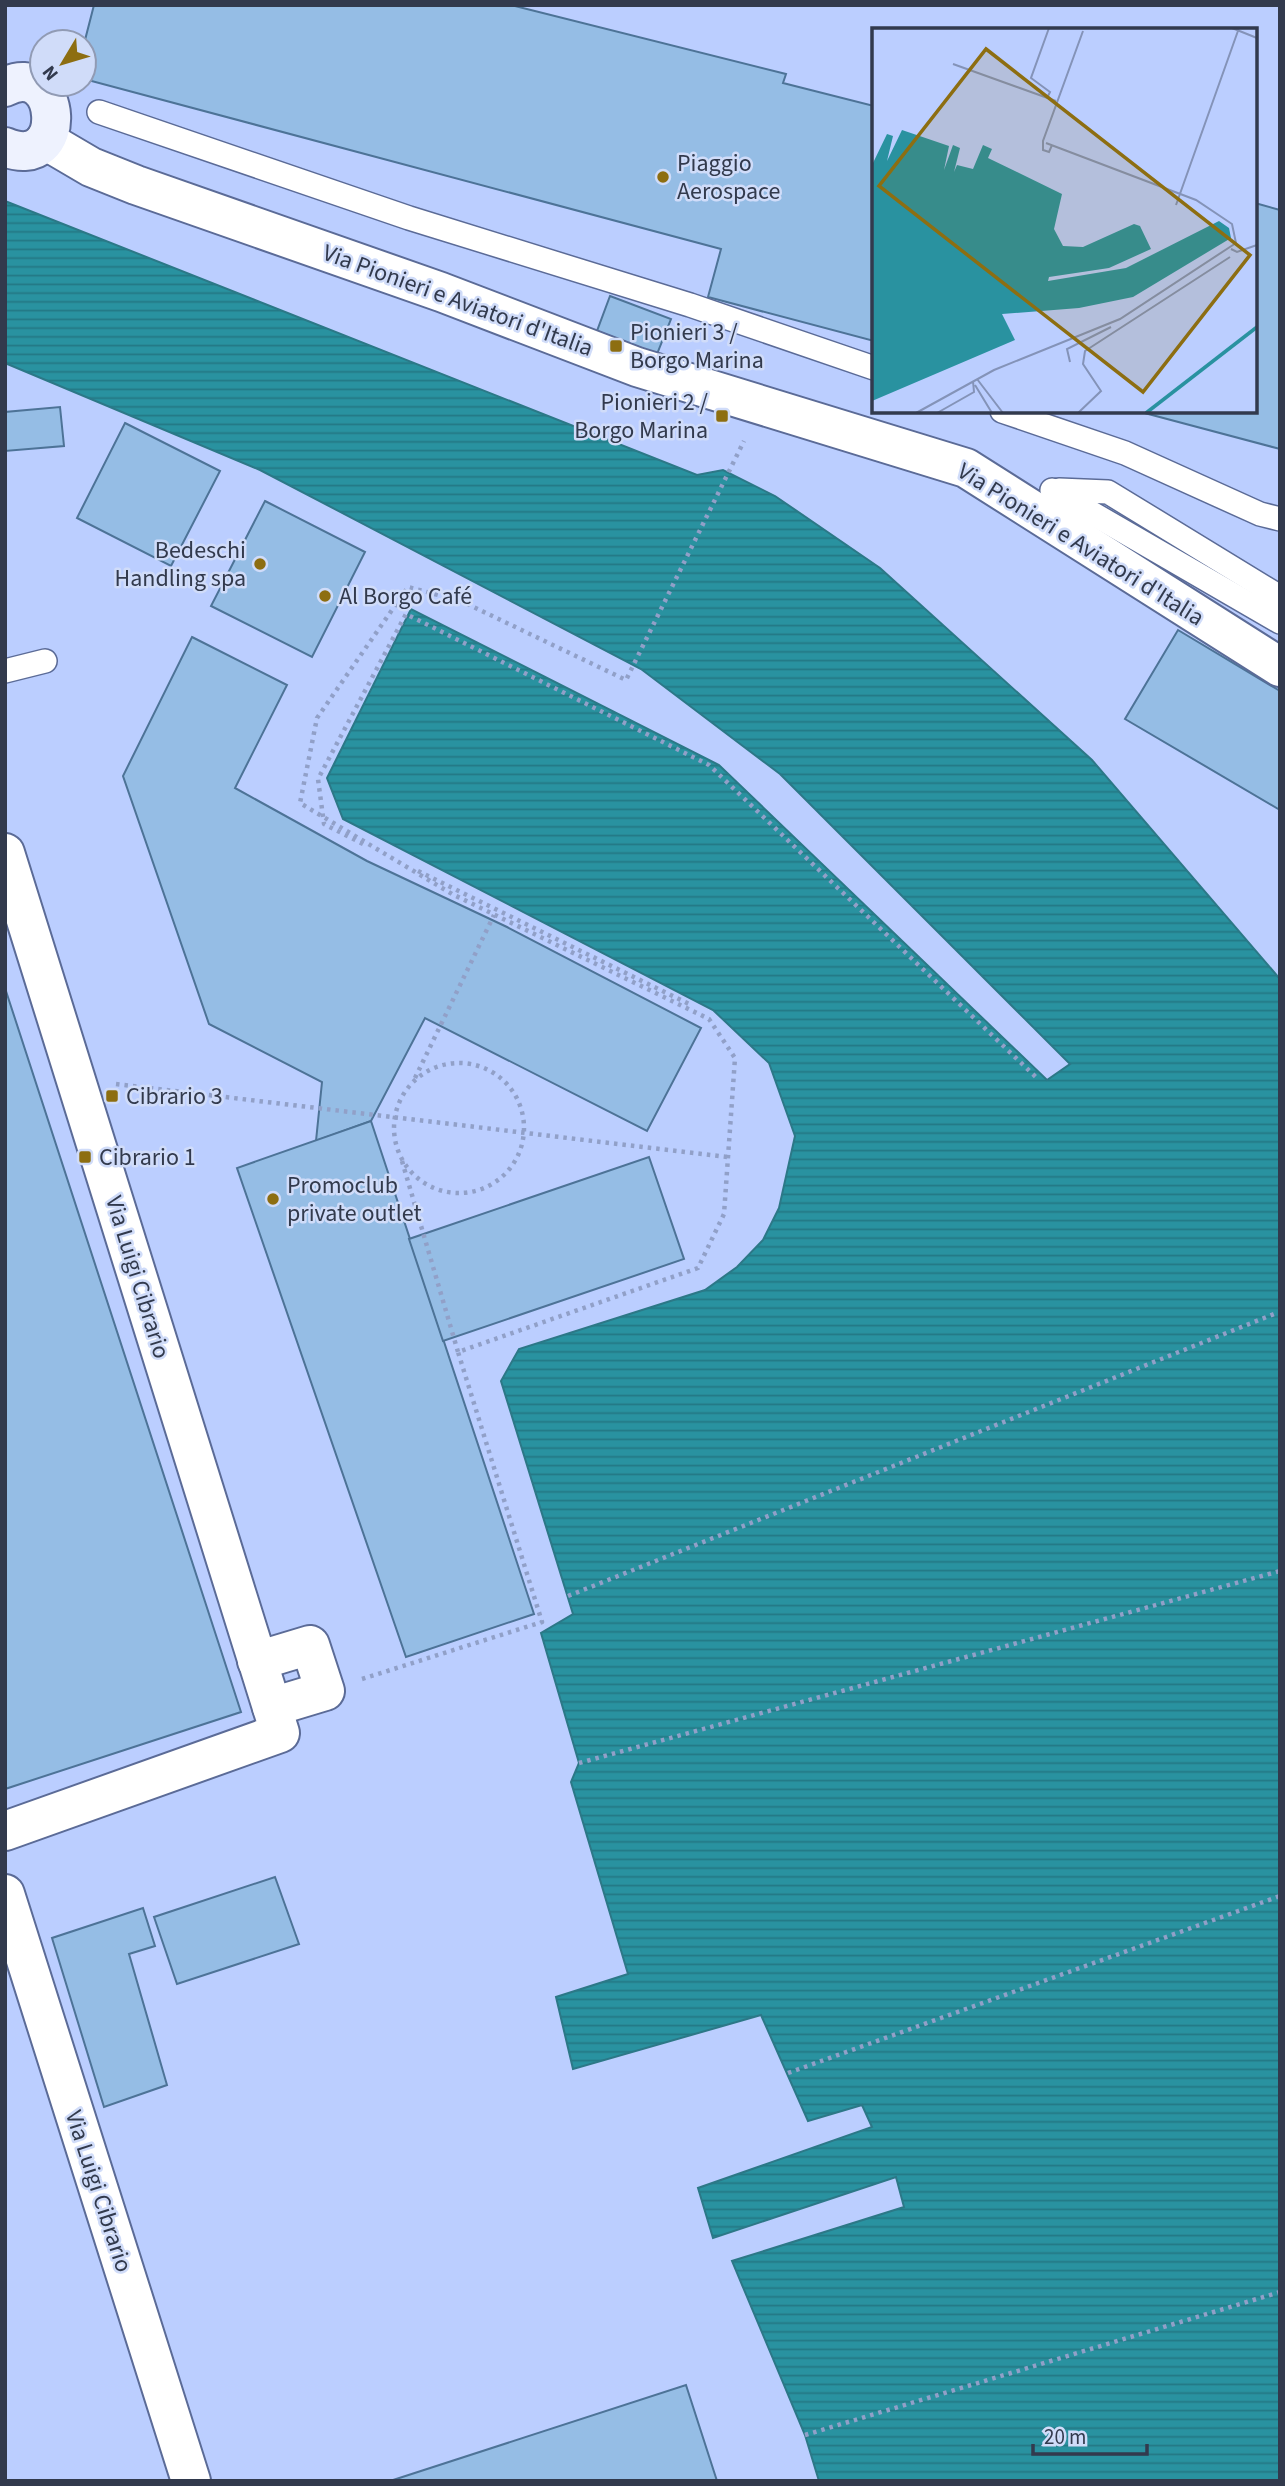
<svg xmlns="http://www.w3.org/2000/svg" width="1285" height="2486" viewBox="0 0 1285 2486" font-family="'Source Sans 3',sans-serif">
<style>
.water{fill:url(#water-rules);stroke:#2c7887;stroke-width:2}
.building{fill:#95bde5;stroke:#4d7397;stroke-width:2}
.lines{fill:none;stroke-linecap:round;stroke-linejoin:round}
.lane-casing{stroke:#5b6b97;stroke-width:26}
.street-casing{stroke:#5b6b97;stroke-width:42}
.secondary-casing{stroke:#5b6b97;stroke-width:42}
.path{stroke:#91a0c8;stroke-width:4.5;stroke-dasharray:3.5 5;stroke-linecap:butt}
.lane{stroke:#fff;stroke-width:23}
.street{stroke:#fff;stroke-width:38}
.secondary{stroke:#eef2fe;stroke-width:38}
.poi-dot{fill:#8d6e11;stroke:#d0dcf9;stroke-width:2.5}
.labels{text-anchor:middle;stroke-width:5;stroke-linejoin:round;paint-order:stroke}
.poi-label{font-size:24px;fill:#323a4d;stroke:#d0dcf9;text-anchor:start}
.street-label{font-size:24px;fill:#323a4d;stroke:#d0dcf9}
.inset-river{fill:none;stroke:#2992a0;stroke-width:3.5}
.inset-road{fill:none;stroke:#8493b8;stroke-width:2}
.view{fill:#8d6e11;fill-opacity:0.15;stroke:#8d6e11;stroke-width:3.5}
.inset-edge{fill:none;stroke:#323a4d;stroke-width:3.5}
</style>
<defs>
<pattern id="water-rules" width="6" height="5" patternUnits="userSpaceOnUse" patternTransform="scale(1.75)"><rect width="6" height="5" fill="#2992a0"/><path d="M0 2.5h6" fill="none" stroke="#247885"/></pattern>
</defs>
<rect width="100%" height="100%" fill="#bbceff"/>
<path class="water" d="M 5,201 L 697,475 L 723,470 L 775,496 L 880,568 L 1092,760 L 1280,979 L 1280,2481 L 819,2481 L 805,2435 L 732,2261 L 904,2207 L 896,2177 L 713,2238 L 698,2188 L 872,2127 L 862,2105 L 808,2121 L 761,2015 L 573,2069 L 556,1997 L 628,1974 L 571,1782 L 579,1763 L 541,1633 L 573,1614 L 501,1381 L 519,1349 L 705,1290 L 737,1267 L 763,1240 L 779,1208 L 795,1136 L 769,1063 L 713,1010 L 343,819 L 327,778 L 411,609 L 719,765 L 1047,1080 L 1070,1064 L 780,774 L 641,669 L 260,470 L 5,363 Z"/>
<g class="building">
<path d="M 94,5 L 511,5 L 786,74 L 783,83 L 874,106 L 874,341 L 708,297 L 721,249 L 84,79 L 84,44 Z"/>
<path d="M 1255,203 L 1280,210 L 1280,449 L 1137,411 L 1255,411 Z"/>
<path d="M 610,296 L 671,319 L 657,354 L 597,331 Z"/>
<path d="M 60,407 L 64,446 L 5,451 L 5,412 Z"/>
<path d="M 125,423 L 220,471 L 171,566 L 77,518 Z"/>
<path d="M 265,501 L 365,552 L 312,657 L 211,606 Z"/>
<path d="M 1178,630 L 1280,691 L 1280,810 L 1125,719 Z"/>
<path d="M 192,637 L 287,685 L 235,788 L 367,861 L 507,927 L 701,1028 L 647,1131 L 425,1018 L 371,1121 L 316,1141 L 322,1082 L 209,1024 L 123,776 Z"/>
<path d="M 5,988 L 241,1712 L 5,1789 Z"/>
<path d="M 371,1121 L 534,1614 L 406,1657 L 237,1168 Z"/>
<path d="M 649,1157 L 684,1259 L 443,1341 L 409,1239 Z"/>
<path d="M 275,1877 L 299,1944 L 177,1984 L 154,1917 Z"/>
<path d="M 143,1908 L 155,1946 L 129,1954 L 167,2085 L 104,2107 L 52,1938 Z"/>
<path d="M 686,2385 L 717,2481 L 390,2481 Z"/>
</g>
<g class="lines">
<g class="lane-casing">
<g id="lane">
<path d="M 99,112 L 409,218 L 690,305 L 874,368"/>
<path d="M 1002,411 L 1125,453 L 1260,514 L 1280,519"/>
<path d="M 1052,490 L 1280,622"/>
<path d="M 1059,490 L 1108,492 L 1280,597"/>
<path d="M 5,671 L 45,661"/>
</g>
</g>
<g class="street-casing">
<g id="street">
<path d="M 45,140 L 91,167 L 136,185 L 441,292 L 637,367 L 966,468 L 1280,667"/>
<path d="M 5,853 L 280,1733 L 5,1831"/>
<path d="M 257,1661 L 310,1645 L 325,1691 L 272,1707"/>
<path d="M 5,1894 L 191,2481"/>
</g>
</g>
<g class="secondary-casing">
<path id="secondary" d="M 5,87 C 62,57 71,174 5,147"/>
</g>
<g class="path">
<path d="M 363,844 L 324,824 L 318,779 L 406,614 L 709,765 L 1039,1080"/>
<path d="M 418,871 L 691,1005"/>
<circle cx="459" cy="1128" r="65"/>
<path d="M 415,1078 L 494,915"/>
<path d="M 116,1084 L 727,1157"/>
<path d="M 402,1161 L 458,1352"/>
<path d="M 568,1596 L 1274,1314"/>
<path d="M 362,1679 L 542,1622 L 458,1352 L 698,1268 L 724,1214 L 735,1058 L 709,1019 L 452,894 L 300,803 L 317,718 L 408,587 L 461,601 L 626,680 L 744,441"/>
<path d="M 579,1763 L 1280,1571"/>
<path d="M 788,2073 L 1280,1896"/>
<path d="M 805,2435 L 1280,2292"/>
</g>
<use href="#lane" class="lane"/>
<use href="#street" class="street"/>
<use href="#secondary" class="secondary"/>
</g>
<g class="poi-dot">
<circle cx="663" cy="177" r="7"/>
<rect x="609" y="339" width="14" height="14" rx="3.5"/>
<rect x="715" y="409" width="14" height="14" rx="3.5"/>
<circle cx="260" cy="564" r="7"/>
<circle cx="325" cy="596" r="7"/>
<rect x="105" y="1089" width="14" height="14" rx="3.5"/>
<rect x="78" y="1150" width="14" height="14" rx="3.5"/>
<circle cx="273" cy="1199" r="7"/>
</g>
<g class="labels">
<g class="poi-label">
<text x="677" y="171">Piaggio<tspan x="677" dy="28">Aerospace</tspan></text>
<text x="630" y="340">Pionieri 3 /<tspan x="630" dy="28">Borgo Marina</tspan></text>
<text x="708" y="410" text-anchor="end">Pionieri 2 /<tspan x="708" dy="28">Borgo Marina</tspan></text>
<text x="246" y="558" text-anchor="end">Bedeschi<tspan x="246" dy="28">Handling spa</tspan></text>
<text x="339" y="604">Al Borgo Café</text>
<text x="126" y="1104">Cibrario 3</text>
<text x="99" y="1165">Cibrario 1</text>
<text x="287" y="1193">Promoclub<tspan x="287" dy="28">private outlet</tspan></text>
</g>
<g class="street-label">
<text transform="translate(458 300) rotate(20)" y="8">Via Pionieri e Aviatori d'Italia</text>
<text transform="translate(1081 544) rotate(32)" y="8">Via Pionieri e Aviatori d'Italia</text>
<text transform="translate(138 1277) rotate(73)" y="8">Via Luigi Cibrario</text>
<text transform="translate(99 2191) rotate(72)" y="8">Via Luigi Cibrario</text>
</g>
</g>
<g transform="translate(872 28)">
<rect width="385" height="385" fill="#bbceff"/>
<path d="M 30,102 L 77,118 L 72,142 L 81,117 L 88,120 L 82,144 L 85,137 L 101,141 L 111,117 L 120,121 L 116,130 L 190,166 L 182,201 L 191,218 L 211,219 L 262,196 L 268,198 L 279,221 L 237,240 L 177,249 L 176,253 L 254,240 L 347,193 L 357,200 L 359,210 L 261,269 L 207,280 L 130,286 L 143,312 L 0,373 L 0,137 L 15,106 L 21,108 L 15,133 Z" fill="#2992a0"/>
<path class="inset-river" d="M 274,385 L 385,299"/>
<path class="inset-road" d="M 360,0 L 385,10M 81,36 L 184,73M 175,70 L 178,64 L 159,50 L 177,0M 174,115 L 324,172 L 360,196 L 364,215M 180,117 L 177,124 L 171,122 L 171,113 L 211,3M 304,177 L 367,0M 359,221 L 365,224 L 385,217M 198,334 L 195,321 L 239,299M 105,351 L 131,385M 103,357 L 120,385M 44,385 L 122,342 L 248,291 L 364,215M 65,385 L 102,364 L 101,353M 206,385 L 229,363 L 211,336 L 213,323 L 358,229"/>
<path class="view" d="M 114,21 L 378,227 L 271,364 L 7,158 Z"/>
<rect width="385" height="385" class="inset-edge"/>
</g>
<rect width="1285" height="2486" fill="none" stroke="#323a4d" stroke-width="14"/>
<g transform="translate(63 63) rotate(232)"><circle r="33" fill="#d0dcf9" stroke="#919bb4" stroke-width="2"/>
<path d="M0-5L12 26L0 18L-12 26Z" fill="#8d6e11"/>
<text y="-10" font-size="19" font-weight="bold" text-anchor="middle" fill="#323a4d">N</text>
</g>
<path d="M1033 2444v10h114v-10" fill="none" stroke="#323a4d" stroke-width="3.5"/>
<text x="1044" y="2444" font-size="21" fill="#323a4d" stroke="#d0dcf9" stroke-width="5" paint-order="stroke">20 m</text>
</svg>
